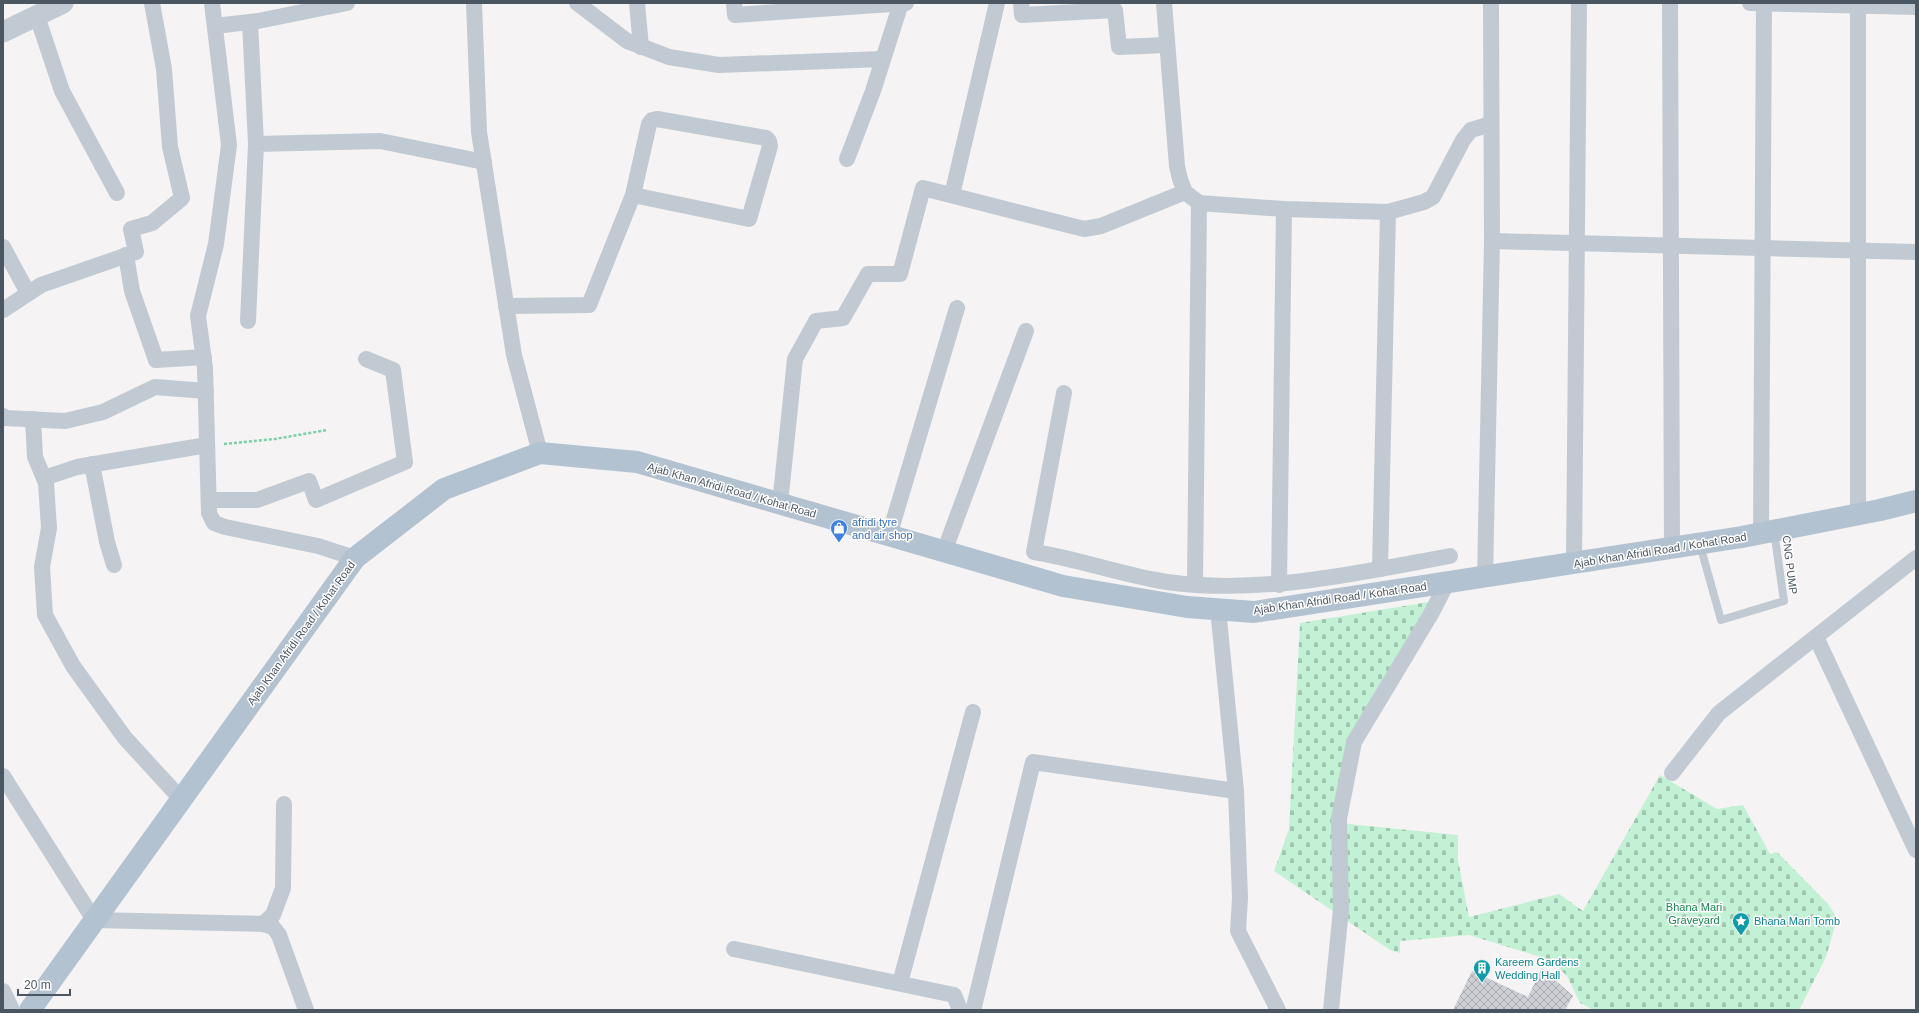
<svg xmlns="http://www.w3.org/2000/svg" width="1919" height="1013" viewBox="0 0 1919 1013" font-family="Helvetica,sans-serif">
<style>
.cemetery{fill:url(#cemetery-stones)}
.building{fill:url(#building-cross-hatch)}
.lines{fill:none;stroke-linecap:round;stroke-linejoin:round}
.path{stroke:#7ad0a6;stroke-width:2.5;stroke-dasharray:3 2;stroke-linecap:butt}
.service{stroke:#c1cad2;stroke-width:8}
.minor{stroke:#c1cad2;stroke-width:16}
.tertiary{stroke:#c1cad2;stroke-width:21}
.primary{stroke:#b3c2d1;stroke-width:22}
.labels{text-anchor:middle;stroke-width:3;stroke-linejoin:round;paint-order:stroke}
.street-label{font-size:11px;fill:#4a5661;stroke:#fff}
.shop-label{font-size:11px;fill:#366cbe;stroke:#fff;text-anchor:start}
.park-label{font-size:11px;fill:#17864f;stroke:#fff}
.culture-label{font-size:11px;fill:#0d838f;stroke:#fff;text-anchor:start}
</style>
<defs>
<pattern id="cemetery-stones" width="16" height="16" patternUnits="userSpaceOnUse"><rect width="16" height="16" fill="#c3f1d5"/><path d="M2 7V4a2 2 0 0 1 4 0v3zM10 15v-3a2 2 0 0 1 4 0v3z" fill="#a0c6b0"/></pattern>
<pattern id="building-cross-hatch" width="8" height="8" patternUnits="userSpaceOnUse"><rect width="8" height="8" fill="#cdcfd5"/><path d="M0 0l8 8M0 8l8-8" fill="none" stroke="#a8abb0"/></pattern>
</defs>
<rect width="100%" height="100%" fill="#f5f3f3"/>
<path class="cemetery" d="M 1447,599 L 1354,742 L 1339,823 L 1458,835 L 1458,860 L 1469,917 L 1559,894 L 1583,911 L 1660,775 L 1717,809 L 1743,805 L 1770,854 L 1777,852 L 1828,904 L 1837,918 L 1826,957 L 1799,1010 L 1594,1010 L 1580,1003 L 1567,976 L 1551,960 L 1469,935 L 1400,941 L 1400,953 L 1390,950 L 1274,871 L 1289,829 L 1300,623 Z"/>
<path class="building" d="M 1542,968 L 1573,996 L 1565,1010 L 1453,1010 L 1472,971 L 1528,997 Z"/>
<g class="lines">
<path class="path" d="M 224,444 L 275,439 L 327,430"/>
<path class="service" d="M 1700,545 L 1721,620 L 1784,601 L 1774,531"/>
<g class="minor">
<path d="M 212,3 L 229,145 L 216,244 L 198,316 L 205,368 L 209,513 L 214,523 L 225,527 L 318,546 L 355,558"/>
<path d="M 474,3 L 479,132 L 514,355 L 540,453"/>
<path d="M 577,3 L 627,41 L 669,57 L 719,65 L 883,59"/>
<path d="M 637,3 L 641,47"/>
<path d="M 734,3 L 735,15 L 906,3"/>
<path d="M 1021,3 L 1022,15 L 1115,10 L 1119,47 L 1167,45"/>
<path d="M 1164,3 L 1177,166 L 1180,179 L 1185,192 L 1199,203 L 1284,209 L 1388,212 L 1424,202 L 1433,197 L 1463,140 L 1471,130 L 1491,124"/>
<path d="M 1670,3 L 1672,548"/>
<path d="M 1750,3 L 1916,7"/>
<path d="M 37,16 L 62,91 L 117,193"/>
<path d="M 250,22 L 256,144"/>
<path d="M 215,26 L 258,21 L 347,3"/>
<path d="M 847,159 L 873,91 L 901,3"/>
<path d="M 952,195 L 997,3"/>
<path d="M 1492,241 L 1916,252"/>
<path d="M 3,247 L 28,293"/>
<path d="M 126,255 L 132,291 L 156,360 L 204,357"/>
<path d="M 506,306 L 589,305 L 633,195 L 749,219 L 770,146 L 769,141 L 766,138 L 657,119 L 652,120 L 649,124 L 633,195"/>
<path d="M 3,310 L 41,285 L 136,252 L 131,229 L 152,223 L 182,198 L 170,147 L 164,69 L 152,3"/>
<path d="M 248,321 L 256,144 L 380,141 L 484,162"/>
<path d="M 1064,393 L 1034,552 C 1079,559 1122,575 1167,582 C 1262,595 1357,573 1450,556"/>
<path d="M 3,416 L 5,418 L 65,421 L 103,412 L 155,387 L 206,391"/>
<path d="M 33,419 L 35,457 L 46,483 L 49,528 L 42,567 L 45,615 L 73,666 L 125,738 L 181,799"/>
<path d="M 92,464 L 107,542 L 114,565"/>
<path d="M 44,478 L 77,467 L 207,445"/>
<path d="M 209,500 L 257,500 L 309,481 L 316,500 L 405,462 L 393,370 L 366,359"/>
<path d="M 780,504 L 795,359 L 816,321 L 843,318 L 868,274 L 900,274 L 923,188 L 1084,229 L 1101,226 L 1185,192"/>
<path d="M 1858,515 L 1858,6"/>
<path d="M 1761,533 L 1764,3"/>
<path d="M 889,536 L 957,308"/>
<path d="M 944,552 L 1026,331"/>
<path d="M 1574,563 L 1579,3"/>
<path d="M 1380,569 L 1388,212"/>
<path d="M 1485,577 L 1492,241 L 1491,3"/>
<path d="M 1195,584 L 1199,203"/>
<path d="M 1279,585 L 1284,209"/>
<path d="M 1218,609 L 1236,791 L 1240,898 L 1238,931 L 1278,1010"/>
<path d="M 1816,637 L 1916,850"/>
<path d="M 1672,773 L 1719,713 L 1916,558"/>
<path d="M 3,776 L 94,920 L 263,924 L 273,927 L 279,935 L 306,1010"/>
<path d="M 263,924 L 273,915 L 283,888 L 284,804"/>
<path d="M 734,949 L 954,995 L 960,1010"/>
<path d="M 900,983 L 973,712"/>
<path d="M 3,991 L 12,1010"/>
<path d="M 972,1010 L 974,1007 L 1033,762 L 1236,791"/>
<path d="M 1331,1010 L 1341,909 L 1339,819 L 1354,742 L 1431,614 L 1448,581"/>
</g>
<path class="tertiary" d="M 3,32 L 63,3"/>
<path class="primary" d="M 30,1010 L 355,558 L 444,489 L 540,453 L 637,462 L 1063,586 L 1187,607 L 1254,612 L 1742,537 L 1880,510 L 1916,501"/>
</g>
<defs>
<g id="shop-pin" transform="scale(0.9)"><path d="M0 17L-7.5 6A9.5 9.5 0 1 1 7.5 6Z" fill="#3f7fe0" stroke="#fff"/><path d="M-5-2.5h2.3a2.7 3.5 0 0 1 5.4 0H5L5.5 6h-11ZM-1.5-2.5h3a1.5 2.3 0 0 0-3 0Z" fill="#fff"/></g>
<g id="sight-pin" transform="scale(0.9)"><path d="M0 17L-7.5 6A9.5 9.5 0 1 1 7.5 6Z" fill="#0f9aa8" stroke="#fff"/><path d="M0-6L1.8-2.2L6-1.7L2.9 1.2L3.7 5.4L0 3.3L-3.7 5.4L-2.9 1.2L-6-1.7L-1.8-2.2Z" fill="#fff"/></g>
<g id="building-pin" transform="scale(0.9)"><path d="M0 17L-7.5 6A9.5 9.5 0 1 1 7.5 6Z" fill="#0f9aa8" stroke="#fff"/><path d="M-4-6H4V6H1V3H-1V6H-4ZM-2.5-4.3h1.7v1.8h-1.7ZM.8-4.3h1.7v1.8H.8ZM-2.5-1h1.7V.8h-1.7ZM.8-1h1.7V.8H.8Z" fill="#fff"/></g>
</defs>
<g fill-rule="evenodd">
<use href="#shop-pin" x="839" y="528"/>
<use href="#sight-pin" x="1741" y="921"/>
<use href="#building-pin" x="1482" y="968"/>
</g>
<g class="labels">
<g class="street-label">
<text transform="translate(732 490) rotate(16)" y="4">Ajab Khan Afridi Road / Kohat Road</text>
<text transform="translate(1660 550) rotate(-9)" y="4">Ajab Khan Afridi Road / Kohat Road</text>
<text transform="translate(1790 565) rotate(83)" y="4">CNG PUMP</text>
<text transform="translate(1340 598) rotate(-8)" y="4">Ajab Khan Afridi Road / Kohat Road</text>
<text transform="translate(301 633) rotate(-54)" y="4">Ajab Khan Afridi Road / Kohat Road</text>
</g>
<g class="shop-label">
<text x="852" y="526">afridi tyre<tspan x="852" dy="13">and air shop</tspan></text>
</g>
<g class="park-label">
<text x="1694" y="911">Bhana Mari<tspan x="1694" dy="13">Graveyard</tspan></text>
</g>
<g class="culture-label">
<text x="1754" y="925">Bhana Mari Tomb</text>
<text x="1495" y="966">Kareem Gardens<tspan x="1495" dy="13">Wedding Hall</tspan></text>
</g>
</g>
<rect width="1919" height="1013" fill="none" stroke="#4a5661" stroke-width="8"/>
<path d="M18 989v6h52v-6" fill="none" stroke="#4a5661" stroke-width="2"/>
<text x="24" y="989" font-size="12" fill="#4a5661" stroke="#ffffff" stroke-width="3" paint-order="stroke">20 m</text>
</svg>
